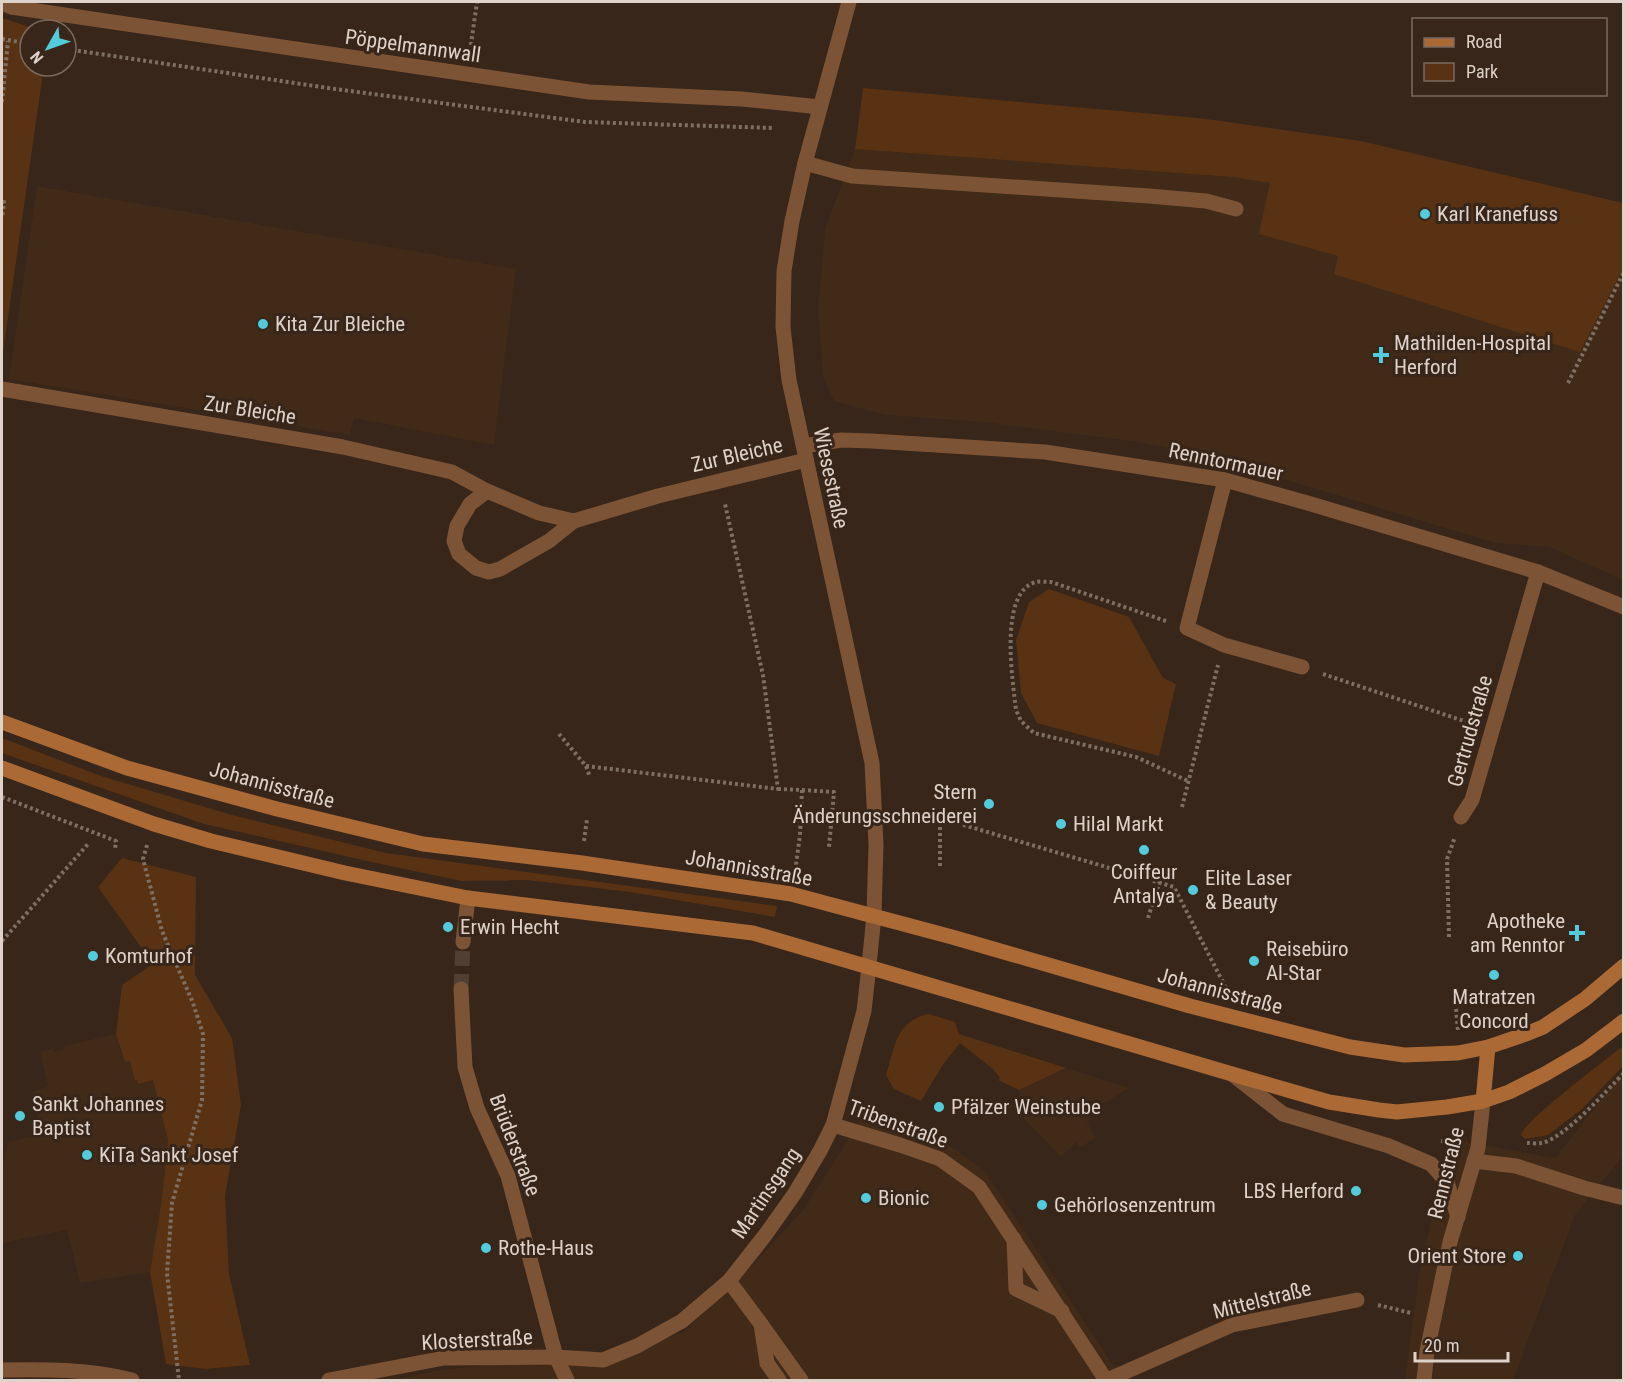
<svg xmlns="http://www.w3.org/2000/svg" width="1625" height="1382" viewBox="0 0 1625 1382" font-family="'Roboto Condensed',sans-serif">
<style>
.built{fill:#412a18}
.green{fill:#593213}
.lines{fill:none;stroke-linecap:round;stroke-linejoin:round}
.pedestrian-tunnel{stroke:#504034;stroke-width:15;stroke-dasharray:15 8;stroke-linecap:butt}
.path{stroke:#7e6f64;stroke-width:4;stroke-dasharray:3 3;stroke-linecap:butt}
.service{stroke:#7d5335;stroke-width:15}
.pedestrian{stroke:#7d5335;stroke-width:15}
.minor{stroke:#7d5335;stroke-width:15}
.secondary{stroke:#ab6936;stroke-width:15}
.poi-dot{fill:#53cbda;stroke:#372619;stroke-width:2}
.labels{text-anchor:middle;stroke-width:6;stroke-linejoin:round;paint-order:stroke}
.street-label{font-size:21px;fill:#ded2ca;stroke:#372619}
.poi-label{font-size:21px;fill:#ded2ca;stroke:#372619;text-anchor:start}
</style>
<rect width="100%" height="100%" fill="#372619"/>
<g class="built">
<path d="M 855,149 L 1232,177 L 1270,183 L 1623,269 L 1623,580 L 1549,547 L 1495,543 L 1277,477 L 1267,468 L 1132,441 L 983,422 L 885,415 L 834,401 L 823,377 L 818,309 L 825,229 Z"/>
<path d="M 37,186 L 516,269 L 494,445 L 354,418 L 350,435 L 9,379 Z"/>
<path d="M 116,1034 L 121,1053 L 123,1052 L 125,1061 L 130,1060 L 138,1083 L 153,1080 L 168,1140 L 162,1198 L 150,1272 L 80,1283 L 67,1230 L 2,1243 L 2,1162 L 5,1160 L 8,1142 L 43,1134 L 32,1093 L 48,1086 L 40,1051 L 54,1048 L 55,1052 L 64,1050 L 63,1046 Z"/>
<path d="M 1066,1068 L 1129,1088 L 1094,1110 L 1087,1123 L 1096,1137 L 1080,1148 L 1076,1142 L 1061,1157 L 1024,1119 L 1019,1090 Z"/>
<path d="M 1623,1072 L 1623,1156 L 1575,1215 L 1513,1380 L 1405,1380 L 1419,1275 L 1449,1139 L 1555,1158 Z"/>
<path d="M 865,1108 L 916,1122 L 985,1171 L 1123,1380 L 393,1380 L 435,1371 L 542,1359 L 603,1365 L 685,1331 L 750,1268 L 804,1209 L 860,1121 Z"/>
</g>
<g class="green">
<path d="M 2,18 L 39,30 L 30,30 L 30,66 L 44,66 L 2,359 Z"/>
<path d="M 863,88 L 1199,118 L 1361,141 L 1623,203 L 1623,269 L 1580,352 L 1334,274 L 1338,256 L 1259,234 L 1270,183 L 1232,177 L 855,149 Z"/>
<path d="M 1049,589 L 1129,617 L 1163,678 L 1176,684 L 1159,756 L 1037,723 L 1021,693 L 1016,640 L 1029,602 Z"/>
<path d="M 2,738 L 101,776 L 232,815 L 386,853 L 777,906 L 775,917 L 630,892 L 527,880 L 462,881 L 376,863 L 204,824 L 2,753 Z"/>
<path d="M 122,858 L 196,877 L 195,975 L 232,1038 L 241,1105 L 225,1196 L 229,1274 L 250,1365 L 205,1369 L 166,1364 L 150,1272 L 162,1198 L 168,1140 L 153,1080 L 138,1084 L 137,1080 L 135,1080 L 130,1061 L 125,1062 L 116,1034 L 122,985 L 153,964 L 98,887 Z"/>
<path d="M 929,1014 L 955,1022 L 959,1034 L 1066,1068 L 1019,1090 L 998,1080 L 1000,1078 L 993,1069 L 960,1043 L 942,1066 L 921,1101 L 894,1089 L 886,1075 C 895,1046 896,1021 929,1014 Z"/>
<path d="M 1623,1046 L 1623,1066 L 1582,1109 L 1548,1135 L 1525,1139 L 1521,1135 C 1523,1122 1608,1058 1623,1046 Z"/>
</g>
<g class="lines">
<path class="pedestrian-tunnel" d="M 461,989 L 463,942"/>
<g class="path">
<path d="M 2,39 L 30,44"/>
<path d="M 66,49 L 335,89 L 585,122 L 774,128"/>
<path d="M 470,51 L 477,2"/>
<path d="M 2,102 L 8,41"/>
<path d="M 2,202 L 4,202 L 2,218"/>
<path d="M 1568,383 L 1624,272"/>
<path d="M 1166,621 L 1051,582 C 1046,582 1040,581 1036,582 C 998,592 1013,682 1016,710 L 1021,721 L 1034,733 L 1136,757 L 1188,781"/>
<path d="M 1323,674 L 1470,723"/>
<path d="M 559,734 L 586,766 L 590,777"/>
<path d="M 586,766 L 778,789 L 763,675 L 725,504"/>
<path d="M 778,789 L 802,790 L 800,835 L 795,872"/>
<path d="M 802,790 L 834,792 L 829,847"/>
<path d="M 2,797 L 116,841 L 115,849"/>
<path d="M 1182,807 L 1218,665"/>
<path d="M 584,841 L 587,819"/>
<path d="M 147,845 L 143,859 L 162,931 L 193,1003 L 203,1034 L 202,1100 L 172,1203 L 167,1273 L 179,1380"/>
<path d="M 940,866 L 940,818 L 1174,887 L 1228,992"/>
<path d="M 1148,918 L 1161,877"/>
<path d="M 1449,937 L 1447,859 L 1455,837"/>
<path d="M 2,941 L 88,844"/>
<path d="M 1455,997 L 1458,1031"/>
<path d="M 1441,1141 L 1457,1144"/>
<path d="M 1527,1143 C 1531,1143 1537,1144 1541,1143 C 1563,1140 1607,1090 1624,1073"/>
<path d="M 1378,1305 L 1411,1313"/>
</g>
<g class="service">
<path d="M 805,163 L 852,176 L 1149,196 L 1206,201 L 1236,209"/>
<path d="M 1225,480 L 1187,628 L 1224,645 L 1302,667"/>
<path d="M 1014,1239 L 1016,1289 L 1062,1311"/>
<path d="M 761,1324 L 801,1380"/>
</g>
<g class="pedestrian">
<path d="M 463,942 L 468,898"/>
<path d="M 461,989 L 465,1067 L 477,1108 L 508,1176 L 556,1357 L 567,1380"/>
<path d="M 729,1281 L 761,1324 L 767,1363 L 779,1380"/>
</g>
<g class="minor">
<path d="M 2,3 L 11,7 L 589,92 L 742,99 L 820,107"/>
<path d="M 2,389 L 343,447 L 452,472 L 487,491 L 539,513 L 574,521"/>
<path d="M 804,446 L 841,440 L 872,441 L 1045,452 L 1225,480 L 1311,504 L 1538,572 L 1624,607"/>
<path d="M 487,491 L 470,504 L 457,526 L 454,541 L 459,554 L 476,568 L 489,572 L 500,569 L 549,541 L 574,521 L 658,496 L 806,460"/>
<path d="M 1461,817 L 1472,800 L 1538,572"/>
<path d="M 1232,1074 L 1283,1114 L 1389,1146 L 1431,1164 L 1447,1182 L 1458,1217"/>
<path d="M 833,1125 L 900,1145 L 940,1159 L 979,1187 L 1106,1380"/>
<path d="M 1474,1161 L 1516,1166 L 1584,1188 L 1624,1198"/>
<path d="M 2,1370 C 44,1369 90,1369 132,1380"/>
<path d="M 329,1380 L 444,1358 L 556,1357 L 603,1360 L 637,1346 L 682,1321 L 729,1281 L 766,1234 L 795,1193 L 820,1151 L 833,1125 L 864,1011 L 869,966 L 874,915 L 876,845 L 872,763 L 789,380 L 783,327 L 784,271 L 792,221 L 805,163 L 849,2"/>
<path d="M 1107,1380 L 1232,1325 L 1357,1300"/>
<path d="M 1424,1380 L 1427,1351 L 1450,1242 L 1478,1148 L 1483,1101"/>
</g>
<g class="secondary">
<path d="M 2,722 L 127,768 L 277,809 L 423,844 L 582,863 L 791,894 L 952,937 L 1190,1006 L 1350,1047 L 1404,1055 L 1458,1053 L 1488,1047 L 1526,1034 L 1543,1027 L 1585,999 L 1624,966"/>
<path d="M 2,768 L 154,824 L 211,841 L 345,873 L 468,898 L 753,933 L 1232,1074 L 1329,1102 L 1379,1110 L 1397,1112 L 1447,1107 L 1483,1101 L 1509,1092 L 1545,1074 L 1586,1050 L 1624,1021"/>
<path d="M 1483,1101 L 1488,1047"/>
</g>
</g>
<g class="poi-dot">
<circle cx="1425" cy="214" r="6"/>
<circle cx="263" cy="324" r="6"/>
<path d="M1378 346h6v6h6v6h-6v6h-6v-6h-6v-6h6z"/>
<circle cx="989" cy="804" r="6"/>
<circle cx="1061" cy="824" r="6"/>
<circle cx="1144" cy="850" r="6"/>
<circle cx="1193" cy="890" r="6"/>
<circle cx="448" cy="927" r="6"/>
<path d="M1574 924h6v6h6v6h-6v6h-6v-6h-6v-6h6z"/>
<circle cx="93" cy="956" r="6"/>
<circle cx="1254" cy="961" r="6"/>
<circle cx="1494" cy="975" r="6"/>
<circle cx="939" cy="1107" r="6"/>
<circle cx="20" cy="1116" r="6"/>
<circle cx="87" cy="1155" r="6"/>
<circle cx="1356" cy="1191" r="6"/>
<circle cx="866" cy="1198" r="6"/>
<circle cx="1042" cy="1205" r="6"/>
<circle cx="486" cy="1248" r="6"/>
<circle cx="1518" cy="1256" r="6"/>
</g>
<g class="labels">
<g class="street-label">
<text transform="translate(413 46) rotate(8)" y="7">Pöppelmannwall</text>
<text transform="translate(250 410) rotate(9)" y="7">Zur Bleiche</text>
<text transform="translate(737 455) rotate(-13)" y="7">Zur Bleiche</text>
<text transform="translate(1226 462) rotate(12)" y="7">Renntormauer</text>
<text transform="translate(831 478) rotate(78)" y="7">Wiesestraße</text>
<text transform="translate(1470 731) rotate(-74)" y="7">Gertrudstraße</text>
<text transform="translate(272 785) rotate(15)" y="7">Johannisstraße</text>
<text transform="translate(749 868) rotate(10)" y="7">Johannisstraße</text>
<text transform="translate(1220 991) rotate(15)" y="7">Johannisstraße</text>
<text transform="translate(898 1124) rotate(20)" y="7">Tribenstraße</text>
<text transform="translate(515 1145) rotate(69)" y="7">Brüderstraße</text>
<text transform="translate(1446 1173) rotate(-76)" y="7">Rennstraße</text>
<text transform="translate(766 1193) rotate(-56)" y="7">Martinsgang</text>
<text transform="translate(1262 1300) rotate(-14)" y="7">Mittelstraße</text>
<text transform="translate(477 1340) rotate(-3)" y="7">Klosterstraße</text>
</g>
<g class="poi-label">
<text x="1437" y="221">Karl Kranefuss</text>
<text x="275" y="331">Kita Zur Bleiche</text>
<text x="1394" y="350">Mathilden-Hospital<tspan x="1394" dy="24">Herford</tspan></text>
<text x="977" y="799" text-anchor="end">Stern<tspan x="977" dy="24">Änderungsschneiderei</tspan></text>
<text x="1073" y="831">Hilal Markt</text>
<text x="1144" y="879" text-anchor="middle">Coiffeur<tspan x="1144" dy="24">Antalya</tspan></text>
<text x="1205" y="885">Elite Laser<tspan x="1205" dy="24">&amp; Beauty</tspan></text>
<text x="1565" y="928" text-anchor="end">Apotheke<tspan x="1565" dy="24">am Renntor</tspan></text>
<text x="460" y="934">Erwin Hecht</text>
<text x="1266" y="956">Reisebüro<tspan x="1266" dy="24">Al-Star</tspan></text>
<text x="105" y="963">Komturhof</text>
<text x="1494" y="1004" text-anchor="middle">Matratzen<tspan x="1494" dy="24">Concord</tspan></text>
<text x="32" y="1111">Sankt Johannes<tspan x="32" dy="24">Baptist</tspan></text>
<text x="951" y="1114">Pfälzer Weinstube</text>
<text x="99" y="1162">KiTa Sankt Josef</text>
<text x="1344" y="1198" text-anchor="end">LBS Herford</text>
<text x="878" y="1205">Bionic</text>
<text x="1054" y="1212">Gehörlosenzentrum</text>
<text x="498" y="1255">Rothe-Haus</text>
<text x="1506" y="1263" text-anchor="end">Orient Store</text>
</g>
</g>
<rect width="1625" height="1382" fill="none" stroke="#ded2ca" stroke-width="6"/>
<rect x="1412" y="18" width="195" height="78" fill="#372619" stroke="#7a6b60" stroke-width="1.5"/>
<rect x="1424" y="38" width="30" height="9" fill="#ab6936" stroke="#7a6b60" stroke-width="1.5"/>
<text x="1466" y="48" font-size="18" fill="#ded2ca">Road</text>
<rect x="1424" y="63" width="30" height="18" fill="#593213" stroke="#7a6b60" stroke-width="1.5"/>
<text x="1466" y="78" font-size="18" fill="#ded2ca">Park</text>
<g transform="translate(48 48) rotate(230)"><circle r="28" fill="#372619" stroke="#7a6b60" stroke-width="1.5"/>
<path d="M0-4.5L10 22L0 15L-10 22Z" fill="#53cbda"/>
<text y="-9" font-size="16" font-weight="bold" text-anchor="middle" fill="#ded2ca">N</text>
</g>
<path d="M1415 1352v9h93v-9" fill="none" stroke="#ded2ca" stroke-width="3"/>
<text x="1424" y="1352" font-size="18" fill="#ded2ca" stroke="#372619" stroke-width="4.5" paint-order="stroke">20 m</text>
</svg>
